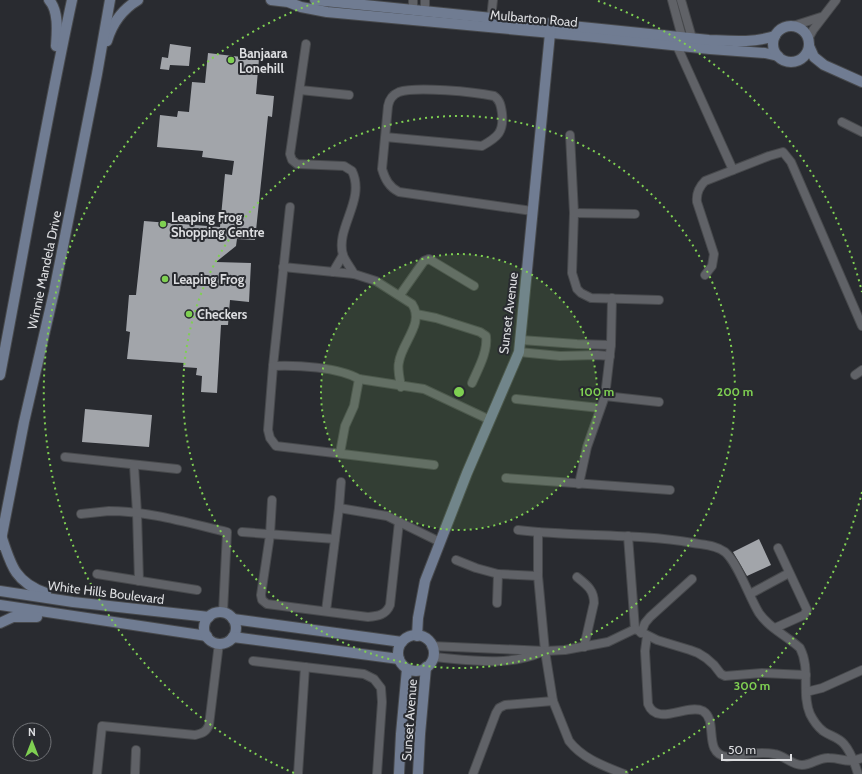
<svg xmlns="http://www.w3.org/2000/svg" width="862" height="774" viewBox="0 0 862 774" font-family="Cabin,sans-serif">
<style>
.building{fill:#a2a5aa}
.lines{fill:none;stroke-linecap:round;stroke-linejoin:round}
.street-casing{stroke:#47494c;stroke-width:10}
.secondary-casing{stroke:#47494c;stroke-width:12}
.street{stroke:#606267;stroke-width:8}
.secondary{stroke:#707c92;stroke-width:10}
.ring{fill:none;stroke:#7fd052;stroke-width:2;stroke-dasharray:2 4}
.poi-dot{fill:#7fd052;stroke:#292b30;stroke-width:1.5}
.labels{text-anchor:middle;stroke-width:4;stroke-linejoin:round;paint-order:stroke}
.street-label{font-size:13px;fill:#dddee1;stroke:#292b30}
.poi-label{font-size:13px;font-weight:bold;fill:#dddee1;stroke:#292b30;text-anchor:start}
.centre{fill:#7fd052;stroke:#292b30;stroke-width:2}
.ring-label{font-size:12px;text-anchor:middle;font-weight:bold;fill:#7fd052;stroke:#292b30;stroke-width:4;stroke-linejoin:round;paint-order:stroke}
</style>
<rect width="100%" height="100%" fill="#292b30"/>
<g class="building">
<path d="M 170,44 L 191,47 L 189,66 L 170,65 L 169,70 L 160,69 L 162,57 L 168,58 Z"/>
<path d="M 208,53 L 259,59 L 256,94 L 274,96 L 272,117 L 268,116 L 255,240 L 237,239 L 236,246 L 216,262 L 251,263 L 249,302 L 230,300 L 228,325 L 221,325 L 217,393 L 201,392 L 202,376 L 196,375 L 197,368 L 183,367 L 184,363 L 127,359 L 130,332 L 126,331 L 129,295 L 136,295 L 144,221 L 220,227 L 225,174 L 232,175 L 234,161 L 202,157 L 203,151 L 157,147 L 160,115 L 177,117 L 178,111 L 189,112 L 192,82 L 205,83 Z"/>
<path d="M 85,409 L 152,415 L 149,447 L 82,442 Z"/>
<path d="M 759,539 L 771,565 L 747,576 L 733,552 Z"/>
</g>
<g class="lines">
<g class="street-casing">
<g id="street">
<path d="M 672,0 L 682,37"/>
<path d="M 681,0 L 692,38"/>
<path d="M 413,10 L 413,0"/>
<path d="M 425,11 L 425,0"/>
<path d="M 491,18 L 493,0"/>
<path d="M 793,26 L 821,17"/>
<path d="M 808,39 L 813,30 L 836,0"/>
<path d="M 677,41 L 677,46 L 733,170"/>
<path d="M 306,44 L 290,154 L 292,160 L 297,164 L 344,166 L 352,171 C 366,200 335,228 343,255 C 345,261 351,268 354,274"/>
<path d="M 300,90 L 349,95"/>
<path d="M 842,122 L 862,132"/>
<path d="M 570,135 L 574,213 L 572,273 L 577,289 L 581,293 L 591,298 L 659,300"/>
<path d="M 385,137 L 482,146 C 498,137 504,132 502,113 C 501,106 500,100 494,96 C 475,92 416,86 399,92 C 392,95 389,100 388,106 L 382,169 C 385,179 389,187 399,192 L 532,211"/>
<path d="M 290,207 L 273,366 L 268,430 L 270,438 L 276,446 L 434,465"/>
<path d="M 574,213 L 635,214"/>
<path d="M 283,267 L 354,274 L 376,281 L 412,304 C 425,323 402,342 399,362 C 397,369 400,379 401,387"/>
<path d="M 333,272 L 343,255"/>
<path d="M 705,275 L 712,266 L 714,254 L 697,202 C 696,193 699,187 705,181 L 769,156 L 783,152 L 791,162 L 862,326"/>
<path d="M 400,295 L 424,261 L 429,259 L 474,286"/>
<path d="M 416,314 L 436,318 L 480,332 L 486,336 C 488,352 478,369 472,383"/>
<path d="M 521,340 L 577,344 L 611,345"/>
<path d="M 519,352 L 560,356 L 597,355 L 610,356"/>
<path d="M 273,366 C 297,365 338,367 359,379 L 424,389 L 490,420"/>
<path d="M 855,375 L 862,370"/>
<path d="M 605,396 L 659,402"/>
<path d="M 516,399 L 600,408"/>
<path d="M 340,453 L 345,426 L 354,406 L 359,379"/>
<path d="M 65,457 L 177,469"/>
<path d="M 134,465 L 137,513 L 139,581"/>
<path d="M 506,478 L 670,490"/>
<path d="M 579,484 L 587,447 L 605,396 L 611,345 L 612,298"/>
<path d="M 272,500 L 270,535 L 261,595 L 262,600 L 267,604 L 368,617 C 378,616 386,615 390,605 L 399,522"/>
<path d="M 339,508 L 387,516 L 440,542"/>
<path d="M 81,514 C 90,513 99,512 109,511 C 148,511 188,523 227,532 L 223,612"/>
<path d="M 518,530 C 576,537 635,533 693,543 C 704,545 716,545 725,552 C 738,563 749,597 759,613 C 769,628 787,636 800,648 C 811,669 801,693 810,714 C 813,720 818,727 823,731 C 830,736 838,737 844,744 C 851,752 855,764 858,774"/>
<path d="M 242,532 L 335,539"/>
<path d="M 538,532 L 538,576 L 545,651 L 553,701 L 569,741 C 583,759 604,766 624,774"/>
<path d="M 628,536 L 635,629"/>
<path d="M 456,560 L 476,568 L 498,574 L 538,576"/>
<path d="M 97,574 L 197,590"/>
<path d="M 577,577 C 587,585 594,590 594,603 L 584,647"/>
<path d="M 750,594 L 789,573"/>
<path d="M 497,603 L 498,574"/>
<path d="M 326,611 L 339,508 L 341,482"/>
<path d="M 775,628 L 804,615 L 807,610 L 778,548"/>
<path d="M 635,629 L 657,640 L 690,650 L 698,653 L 706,658 L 714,665 L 721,674 L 725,676 L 762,673 L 806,675"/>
<path d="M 641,633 L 645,623 L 650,617 L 692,579"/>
<path d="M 647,636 L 645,651 L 648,704 C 657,727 687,703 703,711 C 719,721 702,753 727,757 C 742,755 759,751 774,754 C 784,755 791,765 802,765 C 812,765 819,757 829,758 C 843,758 846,764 862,758"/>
<path d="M 431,646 L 545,651 L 565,650 L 608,642 L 635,629"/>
<path d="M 433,657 C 469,660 508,667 542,652"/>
<path d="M 253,661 L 364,674 L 374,679 L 381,688 L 382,702 L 377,774"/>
<path d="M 806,692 L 822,688 L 862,670"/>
<path d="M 97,774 L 102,726 L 195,735 C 203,733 206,732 209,725 L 219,643"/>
<path d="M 135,774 L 136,750"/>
<path d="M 298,774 L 305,667"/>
<path d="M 473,774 L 496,713 L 499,708 L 505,705 L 553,701"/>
</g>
</g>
<g class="secondary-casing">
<g id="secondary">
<path d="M 49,0 C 59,11 57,32 56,46"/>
<path d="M 271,0 L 288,2 L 301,7 L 327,12 L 595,37 L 710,49 L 765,53 L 778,56"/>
<path d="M 315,0 L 709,40 C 732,41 753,43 775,36"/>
<circle cx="791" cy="44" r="18"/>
<path d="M 107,41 C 112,24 123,9 138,0"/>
<path d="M 809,46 L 814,57 L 824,65 L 862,82"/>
<path d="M 0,375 C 24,250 45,125 72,0"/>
<path d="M 2,538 C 11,566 16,583 46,593"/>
<path d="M 0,545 L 24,422 L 54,292 L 97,74 L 110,0"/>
<path d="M 0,591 L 73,602 L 209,617"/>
<path d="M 0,605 L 207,636"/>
<circle cx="220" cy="628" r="16"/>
<path d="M 233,619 L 402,642"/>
<path d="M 0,623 L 13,617 L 37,617"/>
<circle cx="416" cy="653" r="18"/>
<path d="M 417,636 L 418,618 L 425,581 L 467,473 L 519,352 L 551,23"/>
<path d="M 233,637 L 399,659"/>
<path d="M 399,774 L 401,734 L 407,669"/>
<path d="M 418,774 L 420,734 L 426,667"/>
</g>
</g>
<use href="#street" class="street"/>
<use href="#secondary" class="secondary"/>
</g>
<circle cx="459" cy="392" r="138" fill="#7fd052" fill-opacity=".12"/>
<g class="ring">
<circle cx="459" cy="392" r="138"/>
<circle cx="459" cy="392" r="276"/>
<path d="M862 492A415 415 0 0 1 624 773M294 773A415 415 0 0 1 320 1M598 1A415 415 0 0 1 862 292"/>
</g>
<g class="poi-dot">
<circle cx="231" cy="60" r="4"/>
<circle cx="163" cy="224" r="4"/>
<circle cx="165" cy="279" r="4"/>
<circle cx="189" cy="314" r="4"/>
</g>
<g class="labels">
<g class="street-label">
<text transform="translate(534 18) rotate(5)" y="5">Mulbarton Road</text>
<text transform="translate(44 270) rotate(-78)" y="5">Winnie Mandela Drive</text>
<text transform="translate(508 313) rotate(-83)" y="5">Sunset Avenue</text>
<text transform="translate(106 592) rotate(7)" y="5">White Hills Boulevard</text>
<text transform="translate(409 720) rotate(-86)" y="5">Sunset Avenue</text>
</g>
<g class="poi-label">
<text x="239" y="58">Banjaara<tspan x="239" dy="15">Lonehill</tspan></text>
<text x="171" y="222">Leaping Frog<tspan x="171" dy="15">Shopping Centre</tspan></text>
<text x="173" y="284">Leaping Frog</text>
<text x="197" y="319">Checkers</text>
</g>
</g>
<circle cx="459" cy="392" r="6" class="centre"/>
<g class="ring-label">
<text x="597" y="396">100 m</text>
<text x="735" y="396">200 m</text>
<text x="752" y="690">300 m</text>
</g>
<g transform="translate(32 742)"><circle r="19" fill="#292b30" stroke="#717377"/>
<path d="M0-3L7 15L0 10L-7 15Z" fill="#7fd052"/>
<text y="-6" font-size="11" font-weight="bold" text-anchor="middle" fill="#dddee1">N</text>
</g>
<path d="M722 754v6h69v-6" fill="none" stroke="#dddee1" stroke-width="2"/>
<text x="728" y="754" font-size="12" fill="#dddee1" stroke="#292b30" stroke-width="3" paint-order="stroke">50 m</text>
</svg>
